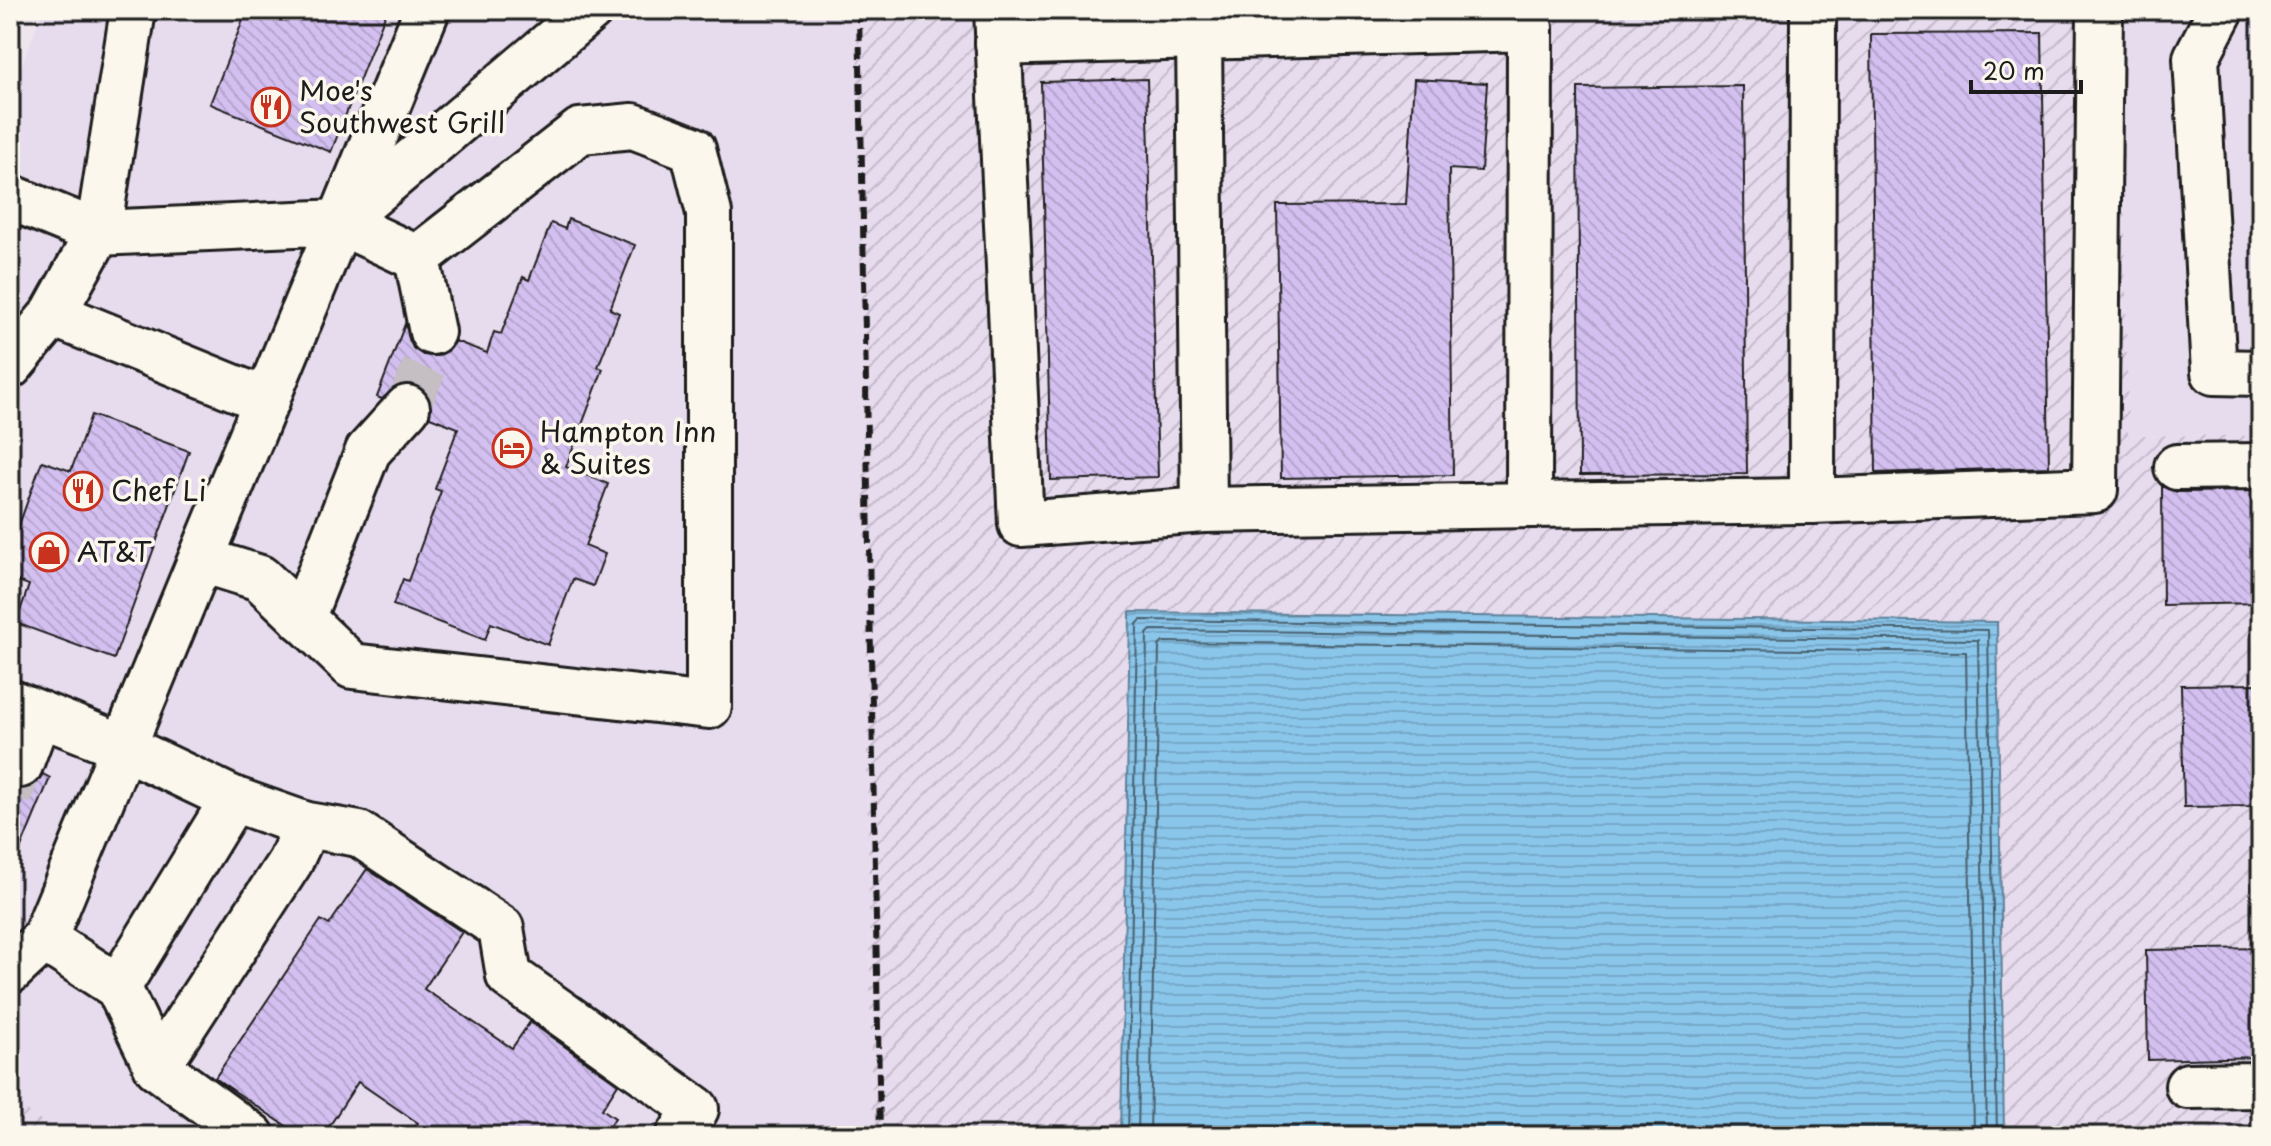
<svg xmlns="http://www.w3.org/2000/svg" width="2271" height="1146" viewBox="0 0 2271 1146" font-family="'Playpen Sans',sans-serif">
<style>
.built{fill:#e7dbee}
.industrial{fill:url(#industrial-furrows)}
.water{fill:url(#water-rules);stroke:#5e8198;stroke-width:2}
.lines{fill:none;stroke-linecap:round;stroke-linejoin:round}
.shore{stroke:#48606e;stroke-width:2}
.building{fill:url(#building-back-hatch);stroke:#1c1c1c;stroke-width:2}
.minor-tunnel{stroke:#c5bec3;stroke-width:44;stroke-dasharray:44 22;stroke-linecap:butt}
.minor-casing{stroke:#1c1c1c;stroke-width:50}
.minor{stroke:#fbf7ec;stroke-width:44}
.rail{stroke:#1c1c1c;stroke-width:6;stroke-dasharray:12 6;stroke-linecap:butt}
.labels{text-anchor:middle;stroke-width:7;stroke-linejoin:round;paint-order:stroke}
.poi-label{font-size:28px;fill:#1c1c1c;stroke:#fbf7ec;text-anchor:start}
</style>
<defs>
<pattern id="industrial-furrows" width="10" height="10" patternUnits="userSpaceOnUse" patternTransform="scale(2)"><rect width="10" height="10" fill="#e7dbee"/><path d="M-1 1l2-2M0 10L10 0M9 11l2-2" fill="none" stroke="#c6bbcc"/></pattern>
<pattern id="water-rules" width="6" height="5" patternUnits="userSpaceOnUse" patternTransform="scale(2)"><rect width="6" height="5" fill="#8ac5ea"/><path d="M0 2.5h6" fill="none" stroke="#76a9c8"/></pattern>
<pattern id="building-back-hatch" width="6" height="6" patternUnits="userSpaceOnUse" patternTransform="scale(2)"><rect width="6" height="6" fill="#d3c0f0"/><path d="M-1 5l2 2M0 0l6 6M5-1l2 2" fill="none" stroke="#b5a4cd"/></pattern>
</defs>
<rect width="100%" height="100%" fill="#efe6ed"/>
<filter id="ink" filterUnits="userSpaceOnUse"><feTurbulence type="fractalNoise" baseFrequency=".0125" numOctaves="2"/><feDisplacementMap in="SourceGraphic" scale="16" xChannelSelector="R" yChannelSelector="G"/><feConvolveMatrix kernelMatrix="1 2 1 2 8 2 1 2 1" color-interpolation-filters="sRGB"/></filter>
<g filter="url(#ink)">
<g class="built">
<path d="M 43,10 L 857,10 L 872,1136 L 63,1136 L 10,1099 L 10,95 Z"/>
<path d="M 2122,10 L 2261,10 L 2261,436 L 2128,435 Z"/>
</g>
<g class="industrial">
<path d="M 857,10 L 2122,10 L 2128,435 L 2261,436 L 2261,1136 L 2004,1136 L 1997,622 L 1130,612 L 1121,1136 L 872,1136 Z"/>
<path d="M 10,1099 L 63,1136 L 10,1136 Z"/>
</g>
<path class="water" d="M 1130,612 L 1997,622 L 2004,1136 L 1121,1136 Z"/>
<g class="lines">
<g class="shore">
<path d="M 1128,1136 L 1137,624 L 1141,620 L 1988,630 L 1997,1136"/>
<path d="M 1138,1136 L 1147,634 L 1151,630 L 1978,640 L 1987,1136"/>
<path d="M 1150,1136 L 1159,646 L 1163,642 L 1966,652 L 1974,1136"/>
</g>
</g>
<g class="building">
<path d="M 247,10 L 387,10 L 331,152 L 210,104 Z"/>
<path d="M 2042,33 L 2049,467 L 1876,473 L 1871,34 Z"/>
<path d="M 1147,79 L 1158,477 L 1051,480 L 1041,82 Z"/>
<path d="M 1414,79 L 1487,83 L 1481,171 L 1449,169 L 1453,475 L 1281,478 L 1277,205 L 1406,204 Z"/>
<path d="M 1743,86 L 1747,474 L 1580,475 L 1578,88 Z"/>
<path d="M 568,219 L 635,245 L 610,309 L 619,313 L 598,367 L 603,369 L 566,467 L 608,484 L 585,546 L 605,554 L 593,586 L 573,579 L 548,645 L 491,623 L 485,640 L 393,605 L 403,579 L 408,581 L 441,491 L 435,489 L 458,428 L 430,417 L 430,400 L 423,389 L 413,384 L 399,385 L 382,399 L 377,397 L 405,324 L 413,348 L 423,355 L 438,356 L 448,351 L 455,341 L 487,353 L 494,332 L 501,334 L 523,277 L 529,280 L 551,223 L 565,229 Z"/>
<path d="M 91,415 L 189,451 L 114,659 L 16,623 L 29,585 L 10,578 L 10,550 L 42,461 L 71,471 Z"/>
<path d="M 2162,486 L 2177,492 L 2261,491 L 2261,603 L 2163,605 Z"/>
<path d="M 2261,684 L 2261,806 L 2184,807 L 2181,685 Z"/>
<path d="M 43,774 L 50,778 L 10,874 L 10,788 L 25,789 L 36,784 Z"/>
<path d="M 367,869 L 462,932 L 424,989 L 512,1048 L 530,1022 L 618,1084 L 602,1109 L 615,1118 L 603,1136 L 409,1136 L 418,1123 L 358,1082 L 323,1136 L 301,1136 L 215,1078 L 321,920 L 329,925 Z"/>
<path d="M 2261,948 L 2261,1057 L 2148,1060 L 2146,950 Z"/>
</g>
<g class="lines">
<g class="minor-tunnel">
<path d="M 407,408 L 426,364 L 432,332"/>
<path d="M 10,797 L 20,765"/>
</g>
<g class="minor-casing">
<g id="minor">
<path d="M 427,10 L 340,222 L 590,10"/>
<path d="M 997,10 L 1021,524 L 1204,510"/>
<path d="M 2221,10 L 2196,58 L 2214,372 L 2261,373"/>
<path d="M 998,43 L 1199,37 L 1198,10"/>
<path d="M 10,197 L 98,233 L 340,222 L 44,939 L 10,971"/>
<path d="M 417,258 L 432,332"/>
<path d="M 53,314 L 98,233 L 133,10"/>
<path d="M 10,366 L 53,314 L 267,401"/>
<path d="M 2177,467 L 2261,466"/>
<path d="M 1812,501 L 1813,10"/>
<path d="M 1529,505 L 1530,28 L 1199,37 L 1204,510 L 1802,501 L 1812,501 L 2095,490 L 2100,10"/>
<path d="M 202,560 L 260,578 L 352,666 L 709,706 L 709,213 L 693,149 L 633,126 L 580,131 L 417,258 L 340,222"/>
<path d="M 302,619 L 368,451 L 407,408"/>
<path d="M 10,702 L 126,748 L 233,799 L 307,825 L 359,834 L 501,928 L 509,976 L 696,1109 L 679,1136"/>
<path d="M 20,765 L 39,714"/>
<path d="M 44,939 L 118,987 L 157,1067"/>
<path d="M 118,987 L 233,799"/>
<path d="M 2188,1086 L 2261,1085"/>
<path d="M 252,1136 L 157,1067 L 290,862 L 307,825"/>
</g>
</g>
<use href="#minor" class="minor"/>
<path class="rail" d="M 859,10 L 880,1136"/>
</g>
</g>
<defs>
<g id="restaurant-ring" transform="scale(2)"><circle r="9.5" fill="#fbf7ec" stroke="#c8321e" stroke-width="1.5"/><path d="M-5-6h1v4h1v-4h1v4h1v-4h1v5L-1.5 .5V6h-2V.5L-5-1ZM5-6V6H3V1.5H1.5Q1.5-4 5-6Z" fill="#c8321e"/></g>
<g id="hotel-ring" transform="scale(2)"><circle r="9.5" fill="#fbf7ec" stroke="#c8321e" stroke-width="1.5"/><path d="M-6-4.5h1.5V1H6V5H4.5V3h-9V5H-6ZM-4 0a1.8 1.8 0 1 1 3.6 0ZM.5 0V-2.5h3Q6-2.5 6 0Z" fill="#c8321e"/></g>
<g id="shop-ring" transform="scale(2)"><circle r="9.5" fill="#fbf7ec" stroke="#c8321e" stroke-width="1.5"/><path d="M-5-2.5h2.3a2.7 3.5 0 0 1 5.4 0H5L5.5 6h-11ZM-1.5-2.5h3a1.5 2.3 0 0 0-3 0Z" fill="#c8321e"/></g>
</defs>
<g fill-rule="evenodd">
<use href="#restaurant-ring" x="271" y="107"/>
<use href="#hotel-ring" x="512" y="448"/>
<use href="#restaurant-ring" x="83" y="491"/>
<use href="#shop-ring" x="49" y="552"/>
</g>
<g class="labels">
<g class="poi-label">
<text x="299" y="101">Moe's<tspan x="299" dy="32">Southwest Grill</tspan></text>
<text x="540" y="442">Hampton Inn<tspan x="540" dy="32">&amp; Suites</tspan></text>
<text x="111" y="501">Chef Li</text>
<text x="77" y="562">AT&amp;T</text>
</g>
</g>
<rect width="2271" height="1146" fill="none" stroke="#fbf7ec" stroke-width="40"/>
<rect x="20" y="20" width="2231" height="1106" fill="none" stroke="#1c1c1c" stroke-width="3" filter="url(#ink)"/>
<path d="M1971 80v12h110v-12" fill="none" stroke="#1c1c1c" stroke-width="4"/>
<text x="1983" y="80" font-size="24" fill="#1c1c1c" stroke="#fbf7ec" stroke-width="6" paint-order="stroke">20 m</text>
</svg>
